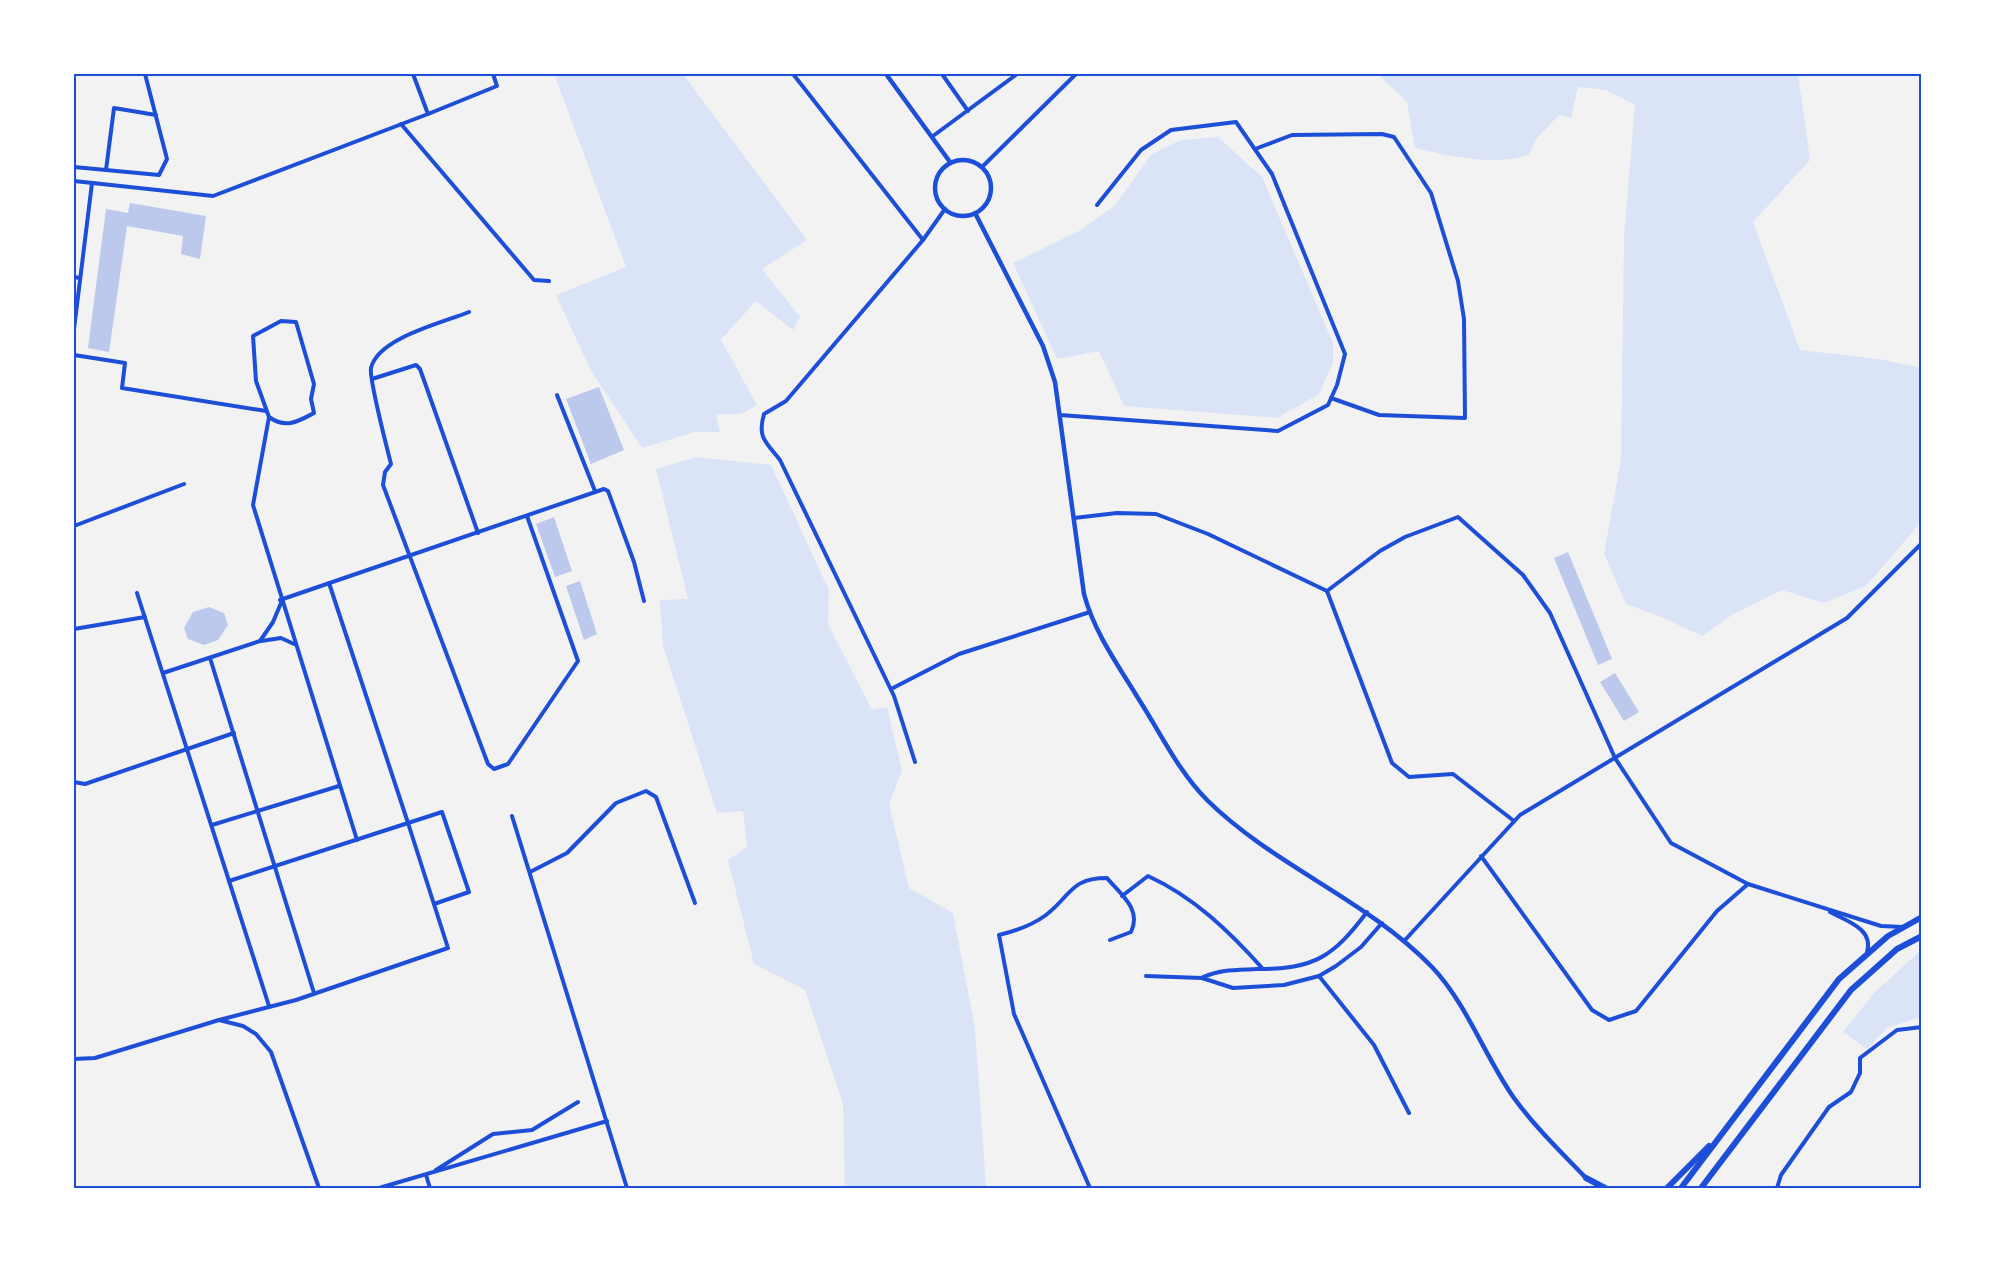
<svg xmlns="http://www.w3.org/2000/svg" width="1995" height="1262" viewBox="0 0 1995 1262" font-family="'Source Sans 3',sans-serif">
<style>
.green{fill:#dbe4f7}
.building{fill:#bdc9ec}
.lines{fill:none;stroke-linecap:round;stroke-linejoin:round}
.minor{stroke:#1d4ed8;stroke-width:4}
.tertiary{stroke:#1d4ed8;stroke-width:4.5}
.primary{stroke:#1d4ed8;stroke-width:6}
.neatline{fill:none;stroke:#1d4ed8;stroke-width:2}
</style>
<rect width="100%" height="100%" fill="#f2f2f2"/>
<g class="green">
<path d="M 554,74 L 683,74 L 807,240 L 762,269 L 800,317 L 793,330 L 756,301 L 721,340 L 757,405 L 741,414 L 716,414 L 720,432 L 695,432 L 642,448 L 591,371 L 556,295 L 626,267 Z"/>
<path d="M 1378,74 L 1798,74 L 1810,160 L 1753,222 L 1800,350 L 1879,359 L 1921,368 L 1921,522 L 1866,586 L 1824,603 L 1782,590 L 1735,613 L 1702,636 L 1664,618 L 1626,604 L 1604,553 L 1621,460 L 1624,238 L 1635,105 L 1606,90 L 1578,87 L 1571,118 L 1559,115 L 1536,139 L 1529,154 C 1498,167 1447,156 1415,148 L 1407,102 Z"/>
<path d="M 1218,137 L 1262,177 L 1333,343 L 1333,363 L 1319,394 L 1277,418 L 1124,406 L 1099,351 L 1057,359 L 1013,263 L 1079,231 L 1114,206 L 1152,154 L 1181,140 Z"/>
<path d="M 696,457 L 771,465 L 829,590 L 828,624 L 872,710 L 887,707 L 902,771 L 889,804 L 909,888 L 953,913 L 975,1028 L 986,1188 L 845,1188 L 843,1104 L 805,990 L 754,964 L 728,860 L 747,847 L 743,811 L 717,813 L 663,646 L 660,600 L 688,599 L 656,469 Z"/>
<path d="M 1921,950 L 1921,1017 L 1887,1028 L 1867,1049 L 1843,1032 L 1874,993 Z"/>
</g>
<g class="building">
<path d="M 130,203 L 206,216 L 200,259 L 181,254 L 183,236 L 127,226 L 109,352 L 88,348 L 106,209 L 128,213 Z"/>
<path d="M 599,387 L 624,450 L 591,464 L 566,399 Z"/>
<path d="M 554,517 L 572,571 L 555,577 L 536,524 Z"/>
<path d="M 1568,552 L 1612,659 L 1598,665 L 1554,558 Z"/>
<path d="M 580,581 L 597,634 L 584,640 L 566,586 Z"/>
<path d="M 209,607 L 224,613 L 228,625 L 218,640 L 204,645 L 188,639 L 184,628 L 193,612 Z"/>
<path d="M 1615,673 L 1639,712 L 1624,721 L 1600,682 Z"/>
</g>
<g class="lines">
<g class="minor">
<path d="M 793,74 L 923,240"/>
<path d="M 942,74 L 968,111"/>
<path d="M 428,114 L 497,86 L 493,74"/>
<path d="M 401,124 L 534,280 L 549,281"/>
<path d="M 933,136 L 1017,74"/>
<path d="M 1255,149 L 1292,135 L 1382,134 L 1394,137 L 1431,193 L 1458,281 L 1464,319 L 1465,418 L 1379,415 L 1331,398"/>
<path d="M 74,167 L 159,175 L 167,159 L 145,74"/>
<path d="M 982,167 L 1076,74"/>
<path d="M 106,170 L 114,108 L 156,115"/>
<path d="M 74,181 L 213,196 L 428,114 L 413,74"/>
<path d="M 74,277 L 80,278"/>
<path d="M 469,312 C 442,323 378,338 371,368 C 369,379 387,448 391,464 L 385,472 L 383,485 L 488,764 L 494,769 L 508,764 L 578,661 L 527,516"/>
<path d="M 74,329 L 92,183"/>
<path d="M 74,355 L 125,363 L 122,388 L 266,411"/>
<path d="M 372,379 L 416,365 L 420,369 L 478,533"/>
<path d="M 557,395 L 595,491"/>
<path d="M 1060,415 L 1278,431 L 1328,405 L 1337,385 L 1345,354 L 1272,174 L 1236,122 L 1171,130 L 1141,150 L 1097,205"/>
<path d="M 269,417 C 286,429 297,422 314,413 L 311,399 L 314,384 L 296,322 L 281,321 L 253,336 L 256,381 L 269,417 L 253,505 L 357,840"/>
<path d="M 1074,518 L 1117,513 L 1156,514 L 1208,534 L 1327,591 L 1380,551 L 1405,537 L 1458,517 L 1523,575 L 1550,613 L 1615,758 L 1671,843 L 1748,884 L 1881,926 L 1903,927"/>
<path d="M 74,526 L 184,484"/>
<path d="M 1327,591 L 1392,763 L 1409,777 L 1453,774 L 1514,821"/>
<path d="M 137,593 L 269,1006"/>
<path d="M 280,600 L 604,489 L 608,491 L 634,562 L 644,601"/>
<path d="M 74,629 L 145,617"/>
<path d="M 261,641 L 281,638 L 294,644"/>
<path d="M 210,658 L 314,993"/>
<path d="M 163,673 L 260,641 L 273,622 L 281,603"/>
<path d="M 891,689 L 959,654 L 1090,612"/>
<path d="M 915,762 L 894,696 L 780,460 C 766,442 757,438 764,414 L 786,401 L 923,240 L 945,209"/>
<path d="M 74,782 L 85,784 L 234,733"/>
<path d="M 512,816 L 627,1188"/>
<path d="M 212,825 L 339,786"/>
<path d="M 1481,856 L 1592,1010 L 1609,1020 L 1636,1011 L 1717,911 L 1748,884"/>
<path d="M 530,872 L 567,853 L 616,803 L 646,791 L 656,797 L 695,903"/>
<path d="M 229,881 L 408,823 L 329,583"/>
<path d="M 1122,896 L 1148,876 C 1194,897 1230,932 1263,969"/>
<path d="M 1830,912 C 1847,921 1874,929 1867,952"/>
<path d="M 1405,940 L 1520,815 L 1847,618 L 1922,543"/>
<path d="M 1146,976 L 1202,978 L 1233,988 L 1284,985 L 1319,976 L 1336,966 L 1361,947 L 1382,923"/>
<path d="M 1319,976 L 1374,1045 L 1409,1113"/>
<path d="M 1203,977 C 1221,969 1237,970 1257,969 C 1315,969 1333,957 1367,912"/>
<path d="M 219,1020 L 296,1000 L 448,948 L 408,823 L 442,812 L 469,892 L 434,904"/>
<path d="M 74,1059 L 95,1058 L 219,1020 L 243,1026 L 256,1034 L 271,1052 L 319,1188"/>
<path d="M 436,1170 L 493,1134 L 532,1130 L 578,1102"/>
<path d="M 426,1175 L 430,1188"/>
<path d="M 379,1188 L 607,1121"/>
<path d="M 1090,1188 L 1014,1014 L 999,935 C 1016,931 1031,926 1046,915 C 1071,896 1070,878 1107,878 C 1121,895 1142,909 1131,932 L 1110,940"/>
<path d="M 1777,1188 L 1781,1175 L 1829,1107 L 1851,1092 L 1860,1073 L 1860,1058 L 1897,1030 L 1922,1027"/>
</g>
<g class="tertiary">
<path d="M 886,74 L 950,162"/>
<circle cx="963" cy="188" r="28"/>
<path d="M 975,213 L 1043,346 L 1055,382 L 1084,594 C 1094,632 1118,665 1138,698 C 1160,732 1178,771 1207,800 C 1274,866 1366,899 1432,967 C 1467,1004 1485,1057 1514,1098 C 1535,1127 1562,1153 1587,1179"/>
</g>
<g class="primary">
<path d="M 1586,1178 L 1605,1188"/>
<path d="M 1667,1188 L 1709,1146"/>
<path d="M 1681,1188 L 1839,979 L 1888,936 L 1922,917"/>
<path d="M 1701,1188 L 1851,990 L 1897,949 L 1922,936"/>
</g>
</g>
<rect width="1995" height="1262" fill="none" stroke="#ffffff" stroke-width="150"/>
<rect x="75" y="75" width="1845" height="1112" class="neatline"/>
</svg>
